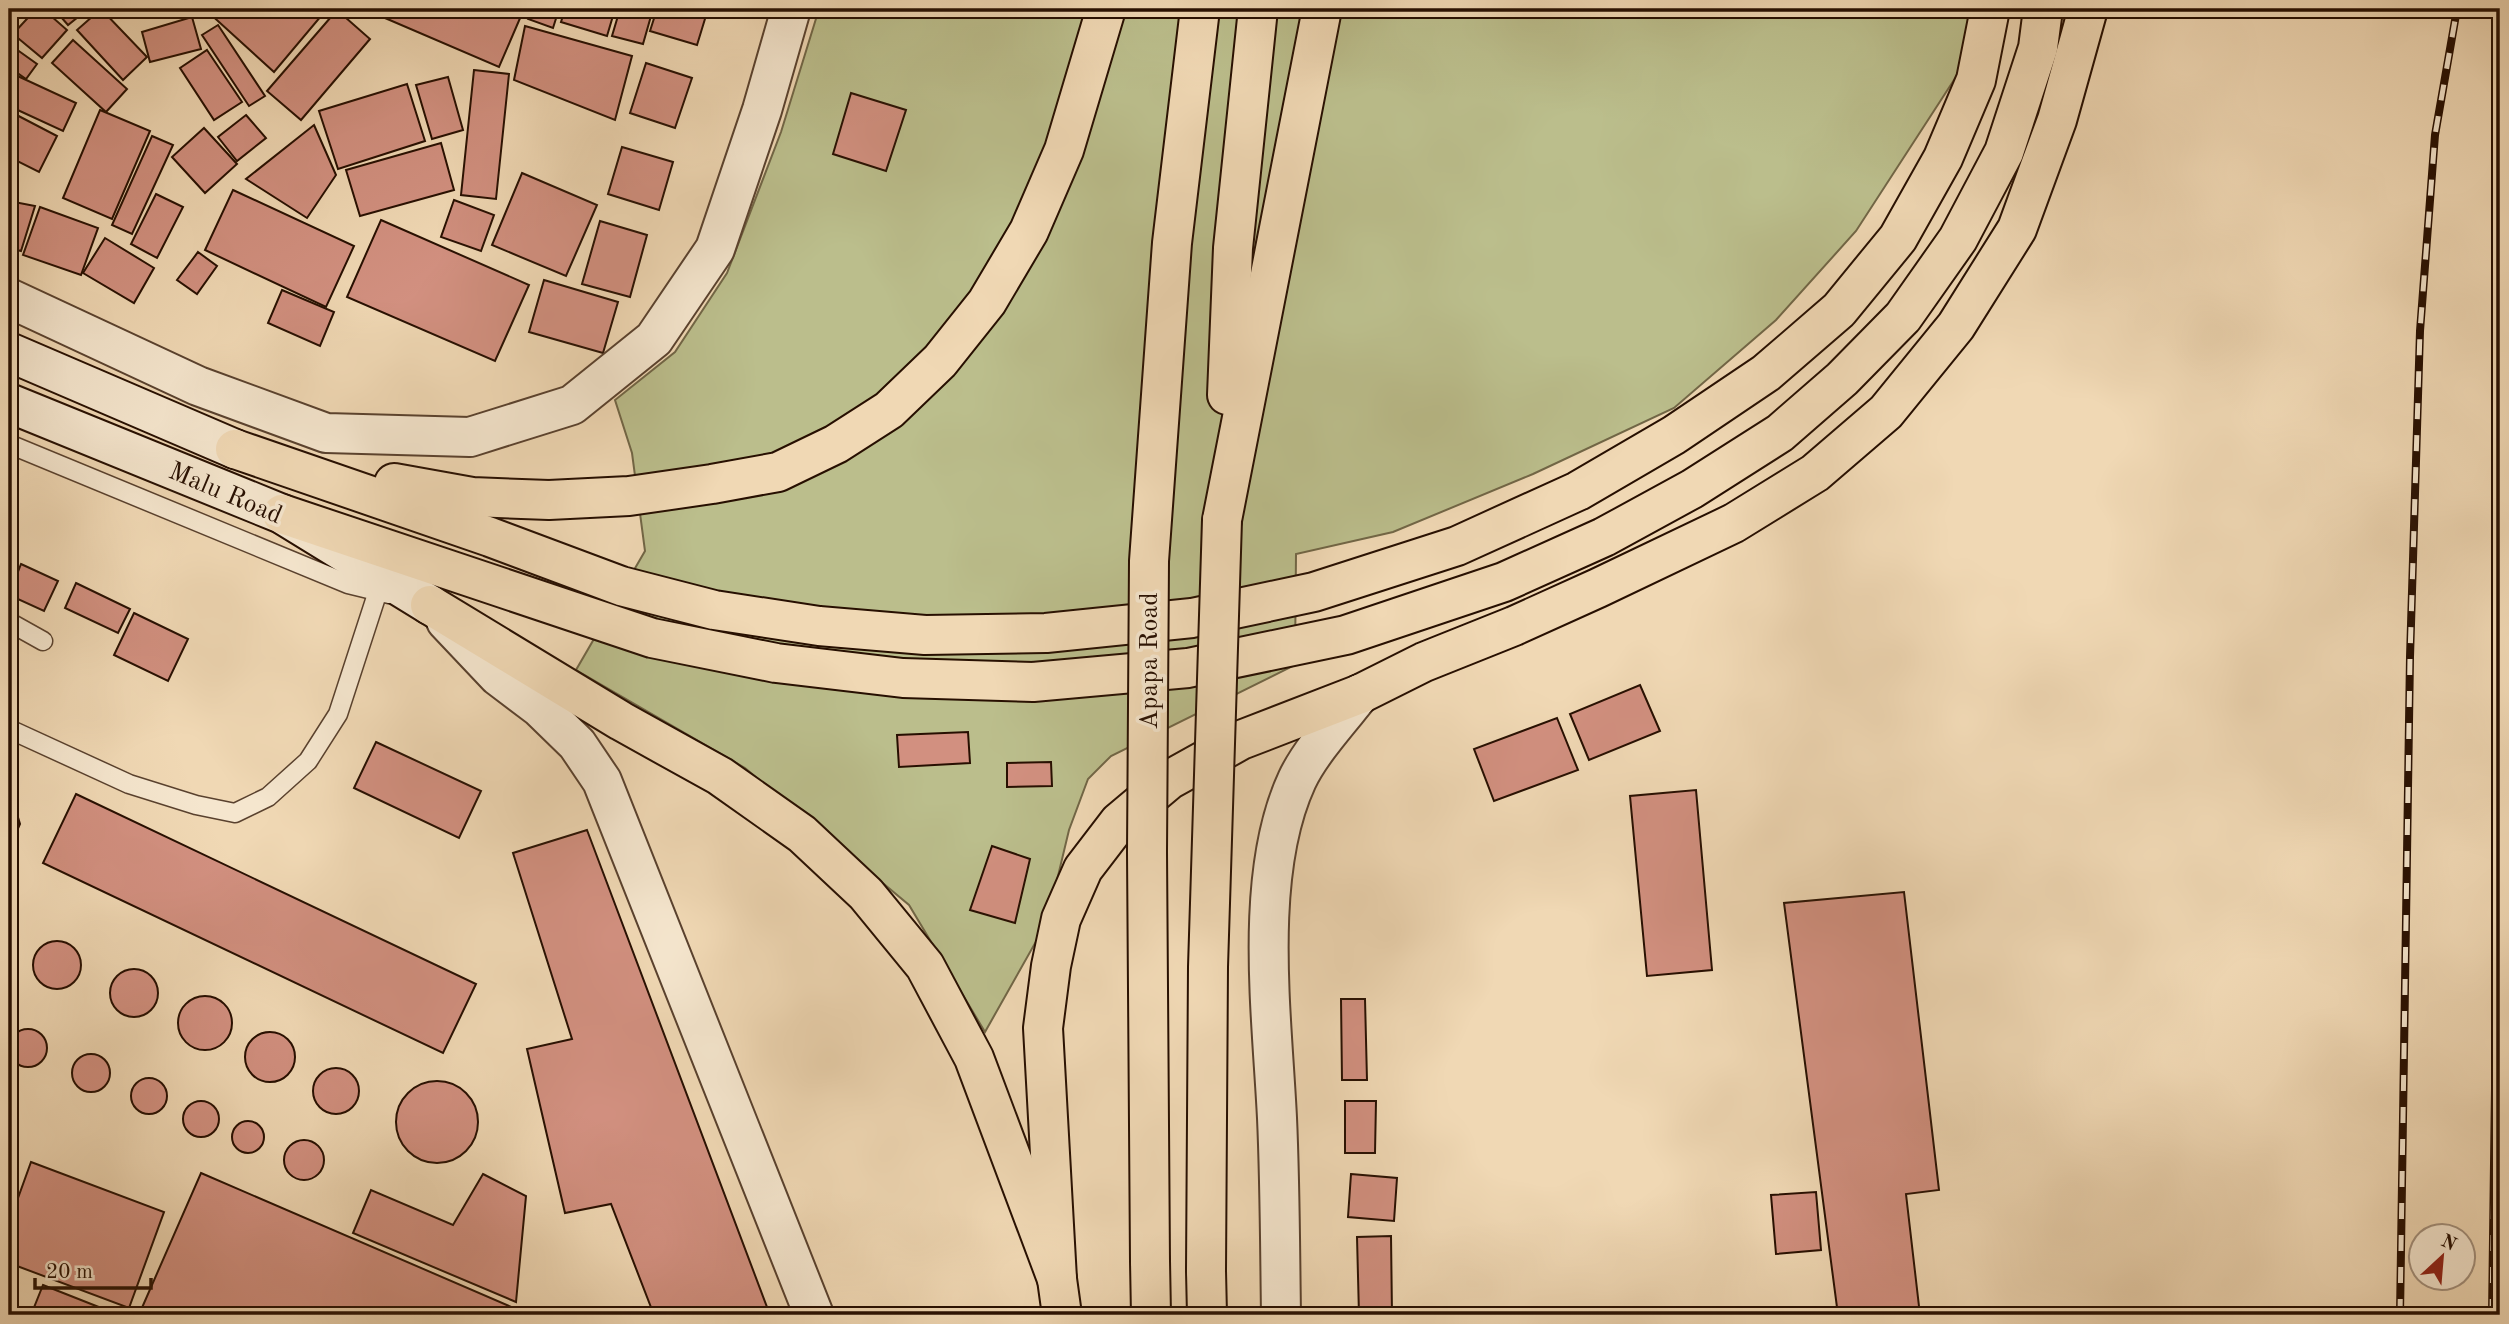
<svg xmlns="http://www.w3.org/2000/svg" width="2509" height="1324" viewBox="0 0 2509 1324" font-family="'Old Standard TT',serif">
<style>
.green{fill:#bbbe8c;stroke:#716646;stroke-width:2}
.building{fill:#d29080;stroke:#270f01;stroke-width:2}
.lines{fill:none;stroke-linecap:round;stroke-linejoin:round}
.service-casing{stroke:#59412e;stroke-width:21}
.tertiary-casing{stroke:#59412e;stroke-width:42}
.secondary-casing{stroke:#270f01;stroke-width:42}
.primary-casing{stroke:#270f01;stroke-width:42}
.motorway-casing{stroke:#270f01;stroke-width:42}
.service{stroke:#f5e6ce;stroke-width:18}
.tertiary{stroke:#f5e6ce;stroke-width:38}
.secondary{stroke:#f5e6ce;stroke-width:38}
.primary{stroke:#f0d8b4;stroke-width:38}
.motorway{stroke:#f0d8b4;stroke-width:38}
.rail-casing{stroke:#270f01;stroke-width:8}
.rail{stroke:#f5e6ce;stroke-width:5;stroke-dasharray:16;stroke-linecap:butt}
.motorway-bridge-casing{stroke:#270f01;stroke-width:42;stroke-linecap:butt}
.motorway-bridge{stroke:#f0d8b4;stroke-width:38}
.labels{text-anchor:middle;stroke-width:7;stroke-linejoin:round;paint-order:stroke}
.street-label{font-size:26px;fill:#270f01;stroke:#f5e6ce}
</style>
<rect width="100%" height="100%" fill="#f0d8b4"/>
<filter id="stains"><feTurbulence type="fractalNoise" baseFrequency=".00286" numOctaves="4"/><feColorMatrix values="0 0 0 0 .2 0 0 0 0 .09 0 0 0 0 .02 0 0 0 .5 -.17"/></filter>
<radialGradient id="worn" r=".72"><stop offset=".6" stop-color="#630" stop-opacity="0"/><stop offset="1" stop-color="#630" stop-opacity=".3"/></radialGradient>
<path class="green" d="M 819,9 L 2000,9 L 1856,231 L 1776,320 L 1674,408 L 1533,474 L 1393,532 L 1296,554 L 1295,665 L 1111,756 L 1088,779 L 1069,830 L 1047,922 L 985,1032 L 909,905 L 745,768 L 576,670 L 645,551 L 632,453 L 615,400 L 675,352 L 727,273 L 781,132 Z"/>
<g class="building">
<path d="M 9,9 L 26,9 L 18,18 Z"/>
<path d="M 36,9 L 43,9 L 67,30 L 42,58 L 13,34 Z"/>
<path d="M 54,9 L 88,9 L 68,25 Z"/>
<path d="M 101,9 L 147,57 L 123,80 L 77,30 Z"/>
<path d="M 211,9 L 327,9 L 274,72 L 208,12 Z"/>
<path d="M 364,9 L 524,9 L 499,67 Z"/>
<path d="M 531,9 L 559,9 L 553,28 L 528,19 Z"/>
<path d="M 565,9 L 615,9 L 607,36 L 561,22 Z"/>
<path d="M 620,9 L 653,9 L 643,44 L 612,36 Z"/>
<path d="M 657,9 L 708,9 L 697,45 L 650,31 Z"/>
<path d="M 337,10 L 370,39 L 301,120 L 267,91 Z"/>
<path d="M 192,17 L 201,49 L 150,62 L 142,32 Z"/>
<path d="M 218,25 L 265,96 L 249,106 L 202,35 Z"/>
<path d="M 525,26 L 632,56 L 615,120 L 514,80 Z"/>
<path d="M 73,40 L 127,89 L 106,112 L 52,63 Z"/>
<path d="M 9,44 L 37,64 L 26,79 L 9,67 Z"/>
<path d="M 207,50 L 242,102 L 214,120 L 180,68 Z"/>
<path d="M 646,63 L 692,78 L 675,128 L 630,113 Z"/>
<path d="M 474,70 L 509,74 L 496,199 L 461,195 Z"/>
<path d="M 9,72 L 76,103 L 63,131 L 9,106 Z"/>
<path d="M 448,77 L 463,130 L 432,139 L 416,85 Z"/>
<path d="M 407,84 L 425,141 L 338,169 L 319,111 Z"/>
<path d="M 851,93 L 906,110 L 886,171 L 833,154 Z"/>
<path d="M 100,110 L 150,131 L 112,219 L 63,198 Z"/>
<path d="M 9,111 L 57,136 L 39,172 L 9,157 Z"/>
<path d="M 246,115 L 266,138 L 237,161 L 218,137 Z"/>
<path d="M 314,125 L 336,175 L 307,218 L 246,179 Z"/>
<path d="M 204,128 L 237,164 L 205,193 L 172,157 Z"/>
<path d="M 152,136 L 173,145 L 132,234 L 112,225 Z"/>
<path d="M 441,143 L 454,190 L 360,216 L 346,170 Z"/>
<path d="M 622,147 L 673,162 L 659,210 L 608,194 Z"/>
<path d="M 522,173 L 597,205 L 566,276 L 492,245 Z"/>
<path d="M 233,190 L 354,246 L 326,307 L 205,250 Z"/>
<path d="M 156,194 L 183,207 L 157,258 L 131,244 Z"/>
<path d="M 454,200 L 494,215 L 481,251 L 441,237 Z"/>
<path d="M 9,201 L 35,206 L 21,251 L 9,248 Z"/>
<path d="M 40,207 L 98,228 L 81,275 L 23,255 Z"/>
<path d="M 381,220 L 529,285 L 495,361 L 347,297 Z"/>
<path d="M 600,221 L 647,235 L 630,297 L 582,284 Z"/>
<path d="M 105,238 L 154,268 L 134,303 L 83,273 Z"/>
<path d="M 198,252 L 217,266 L 197,294 L 177,280 Z"/>
<path d="M 544,280 L 618,302 L 603,353 L 529,332 Z"/>
<path d="M 282,290 L 334,312 L 320,346 L 268,323 Z"/>
<path d="M 21,564 L 58,581 L 44,611 L 9,595 Z"/>
<path d="M 76,583 L 130,609 L 118,633 L 65,608 Z"/>
<path d="M 134,613 L 188,639 L 168,681 L 114,655 Z"/>
<path d="M 1640,685 L 1660,731 L 1589,760 L 1570,714 Z"/>
<path d="M 1557,718 L 1578,770 L 1494,801 L 1474,749 Z"/>
<path d="M 968,732 L 970,763 L 899,767 L 897,735 Z"/>
<path d="M 376,742 L 481,791 L 459,838 L 354,788 Z"/>
<path d="M 1051,762 L 1052,786 L 1007,787 L 1007,763 Z"/>
<path d="M 1696,790 L 1712,970 L 1647,976 L 1630,796 Z"/>
<path d="M 76,794 L 476,984 L 443,1053 L 43,863 Z"/>
<path d="M 9,808 L 17,814 L 20,824 L 16,833 L 9,837 Z"/>
<path d="M 587,830 L 770,1315 L 654,1315 L 611,1204 L 565,1213 L 527,1049 L 572,1039 L 513,853 Z"/>
<path d="M 992,846 L 1030,859 L 1015,923 L 970,910 Z"/>
<path d="M 1904,892 L 1939,1190 L 1906,1194 L 1920,1315 L 1838,1315 L 1784,903 Z"/>
<circle cx="57" cy="965" r="24"/>
<circle cx="134" cy="993" r="24"/>
<circle cx="205" cy="1023" r="27"/>
<path d="M 1341,999 L 1365,999 L 1367,1080 L 1342,1080 Z"/>
<circle cx="28" cy="1048" r="19"/>
<circle cx="270" cy="1057" r="25"/>
<circle cx="91" cy="1073" r="19"/>
<circle cx="336" cy="1091" r="23"/>
<circle cx="149" cy="1096" r="18"/>
<circle cx="437" cy="1122" r="41"/>
<circle cx="201" cy="1119" r="18"/>
<path d="M 1345,1101 L 1376,1101 L 1375,1153 L 1345,1153 Z"/>
<circle cx="248" cy="1137" r="16"/>
<circle cx="304" cy="1160" r="20"/>
<path d="M 31,1162 L 164,1212 L 129,1308 L 9,1263 L 9,1223 Z"/>
<path d="M 201,1173 L 530,1315 L 155,1315 L 141,1310 Z"/>
<path d="M 483,1174 L 526,1196 L 516,1302 L 353,1233 L 371,1190 L 453,1225 Z"/>
<path d="M 1351,1174 L 1397,1178 L 1394,1221 L 1348,1217 Z"/>
<path d="M 1816,1192 L 1821,1250 L 1776,1254 L 1771,1195 Z"/>
<path d="M 1391,1236 L 1392,1315 L 1359,1315 L 1357,1237 Z"/>
<path d="M 43,1285 L 119,1315 L 31,1315 Z"/>
</g>
<g class="lines">
<g class="service-casing">
<g id="service">
<path d="M 9,444 L 348,584 L 389,594"/>
<path d="M 9,622 L 43,641"/>
<path d="M 9,729 L 129,784 L 196,805 L 235,813 L 268,797 L 308,761 L 338,714 L 378,591"/>
</g>
</g>
<g class="tertiary-casing">
<g id="tertiary">
<path d="M 9,298 L 198,386 L 326,433 L 470,437 L 572,405 L 654,339 L 715,249 L 762,110 L 791,9"/>
<path d="M 446,621 L 498,676 L 539,707 L 577,744 L 602,781 L 814,1315"/>
<path d="M 1281,1315 C 1280,1250 1280,1184 1277,1118 C 1272,1015 1253,875 1297,780 C 1310,752 1340,719 1360,694"/>
</g>
</g>
<g class="secondary-casing">
<g id="secondary">
<path d="M 9,352 L 235,449"/>
<path d="M 9,403 L 282,514 L 430,605"/>
</g>
</g>
<g class="primary-casing">
<path id="primary" d="M 1360,694 L 1424,662 L 1514,626 L 1598,588 L 1734,523 L 1815,473 L 1886,412 L 1956,326 L 2017,229 L 2057,120 L 2088,9"/>
</g>
<g class="motorway-casing">
<g id="motorway">
<path d="M 1227,395 L 1233,248 L 1258,9"/>
<path d="M 235,449 L 490,537 L 621,586 L 714,610 L 819,626 L 925,635 L 1046,633 L 1192,618 L 1314,592 L 1457,546 L 1578,491 L 1674,435 L 1766,373 L 1839,310 L 1898,238 L 1943,158 L 1976,80 L 1990,9"/>
<path d="M 394,483 L 472,497 L 549,500 L 629,496 L 712,484 L 778,472 L 836,444 L 889,410 L 940,361 L 987,302 L 1029,231 L 1064,150 L 1106,9"/>
<path d="M 282,514 L 652,638 L 776,663 L 903,678 L 1033,682 L 1188,668 L 1346,635 L 1504,582 L 1604,537 L 1692,489 L 1780,433 L 1842,379 L 1903,317 L 1958,239 L 2004,152 L 2038,48 L 2043,9"/>
<path d="M 1222,520 L 1322,9"/>
<path d="M 430,605 L 621,721 L 720,776 L 802,834 L 866,894 L 925,966 L 974,1058 L 1057,1279"/>
<path d="M 1150,1261 L 1151,1315"/>
<path d="M 1206,1271 L 1207,1315"/>
<path d="M 1062,1315 L 1057,1279 L 1043,1028 L 1051,966 L 1061,919 L 1083,869 L 1119,822 L 1169,780 L 1241,740 L 1360,694"/>
</g>
</g>
<use href="#service" class="service"/>
<use href="#tertiary" class="tertiary"/>
<use href="#secondary" class="secondary"/>
<use href="#primary" class="primary"/>
<use href="#motorway" class="motorway"/>
<g class="rail-casing">
<g id="rail">
<path d="M 2400,1315 L 2410,657 L 2420,331 L 2435,135 L 2457,9"/>
<path d="M 2492,1315 L 2500,712"/>
</g>
</g>
<use href="#rail" class="rail"/>
<g class="motorway-bridge-casing">
<g id="motorway-bridge">
<path d="M 1150,1261 L 1147,852 L 1149,561 L 1172,243 L 1200,9"/>
<path d="M 1206,1271 L 1208,967 L 1222,520"/>
</g>
</g>
<use href="#motorway-bridge" class="motorway-bridge"/>
</g>
<g class="labels">
<g class="street-label">
<text transform="translate(226 492) rotate(23)" y="9">Malu Road</text>
<text transform="translate(1148 661) rotate(-90)" y="9">Apapa Road</text>
</g>
</g>
<rect width="2509" height="1324" fill="none" stroke="#f0d8b4" stroke-width="35"/>
<rect x="10" y="10" width="2488" height="1303" fill="none" stroke="#270f01" stroke-width="3.5"/>
<rect x="18" y="18" width="2474" height="1289" fill="none" stroke="#270f01" stroke-width="2"/>
<g transform="translate(2442 1257) rotate(26)"><circle r="33" fill="#f5e6ce" stroke="#a3907c" stroke-width="2"/>
<path d="M0-5L12 26L0 18L-12 26Z" fill="#8f2418"/>
<text y="-10" font-size="19" font-weight="bold" text-anchor="middle" fill="#270f01">N</text>
</g>
<path d="M35 1278v10h116v-10" fill="none" stroke="#270f01" stroke-width="3.5"/>
<text x="46" y="1278" font-size="21" fill="#270f01" stroke="#f5e6ce" stroke-width="5" paint-order="stroke">20 m</text>
<rect width="100%" height="100%" filter="url(#stains)"/>
<rect width="100%" height="100%" fill="url(#worn)"/>
</svg>
